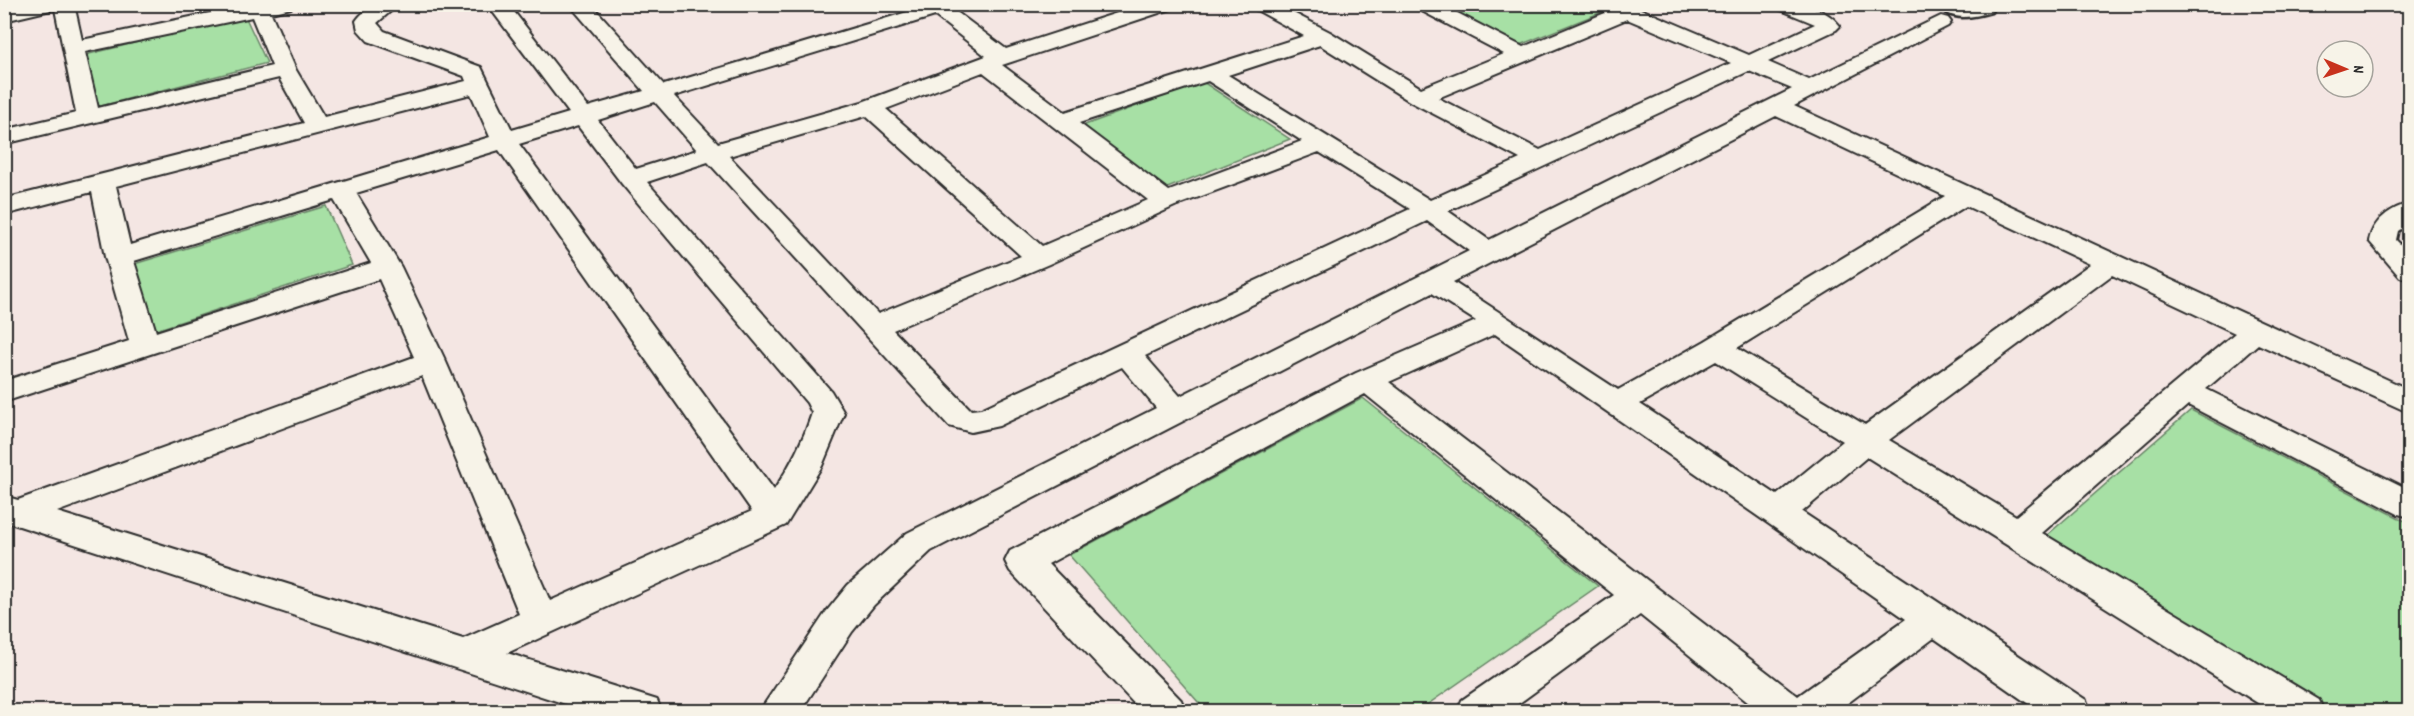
<svg xmlns="http://www.w3.org/2000/svg" width="2414" height="716" viewBox="0 0 2414 716" font-family="Dekko,sans-serif">
<style>
.green{fill:#a7e0a5;stroke:#698668;stroke-width:1.5}
.lines{fill:none;stroke-linecap:round;stroke-linejoin:round}
.street-casing{stroke:#2b2b2b;stroke-width:4}
.secondary-casing{stroke:#2b2b2b;stroke-width:5}
.street{fill:#f7f3e8;fill-rule:evenodd}
.secondary{fill:#f7f3e8;fill-rule:evenodd}
</style>
<rect width="100%" height="100%" fill="#f4e6e3"/>
<filter id="ink" filterUnits="userSpaceOnUse"><feTurbulence type="fractalNoise" baseFrequency=".0167" numOctaves="2"/><feDisplacementMap in="SourceGraphic" scale="12" xChannelSelector="R" yChannelSelector="G"/><feConvolveMatrix kernelMatrix="1 2 1 2 8 2 1 2 1" color-interpolation-filters="sRGB"/></filter>
<g filter="url(#ink)">
<g class="green">
<path d="M 1595,4 L 1607,10 L 1517,46 L 1434,5 Z"/>
<path d="M 245,16 L 267,63 L 97,107 L 85,55 Z"/>
<path d="M 1203,82 L 1290,139 L 1165,189 L 1082,126 Z"/>
<path d="M 326,206 L 352,265 L 147,333 L 131,265 Z"/>
<path d="M 1363,398 L 1598,586 L 1418,711 L 1206,711 L 1069,555 Z"/>
<path d="M 2191,410 L 2409,523 L 2409,711 L 2331,711 L 2045,537 Z"/>
</g>
<g class="lines">
<g class="street-casing">
<g id="street">
<path d="M 22,4 L 74,4 L 82,40 L 252,4 L 294,4 L 291,8 L 271,13 L 296,70 L 324,117 L 466,81 L 464,76 L 368,41 L 358,30 L 356,21 C 367,5 381,4 399,4 L 377,23 L 384,31 L 481,67 L 512,130 L 569,113 L 487,4 L 508,4 L 588,107 L 644,91 L 569,4 L 591,4 L 664,85 L 924,7 L 922,4 L 946,4 L 1006,49 L 1145,4 L 1177,4 L 1174,8 L 1002,65 L 1065,112 L 1304,36 L 1253,8 L 1250,4 L 1276,4 L 1330,32 L 1421,88 L 1504,54 L 1416,8 L 1413,4 L 1440,4 L 1523,47 L 1610,11 L 1600,4 L 1629,4 L 1749,55 L 1815,24 L 1776,8 L 1773,4 C 1796,4 1825,5 1840,26 L 1836,30 L 1768,62 L 1809,80 L 1941,16 L 1948,18 L 1951,22 L 1948,26 L 1794,106 L 2410,390 L 2410,413 L 2258,344 L 2206,389 L 2410,490 L 2410,517 L 2398,514 L 2188,405 L 2042,533 L 2319,700 L 2324,712 L 2272,712 L 1867,457 L 1802,512 L 2086,700 L 2091,712 L 2040,712 L 1934,638 L 1836,712 L 1760,712 L 1640,615 L 1507,712 L 1457,712 L 1462,700 L 1614,595 L 1365,394 L 1048,564 L 1181,700 L 1186,712 L 1142,712 L 1010,571 L 1005,561 L 1010,551 L 1356,373 L 1476,321 L 1432,293 L 931,551 L 874,605 L 852,632 L 800,712 L 759,712 L 826,612 L 848,585 L 907,533 L 1156,408 L 1122,367 L 999,426 L 971,432 L 949,426 L 708,162 L 647,182 L 831,391 L 844,413 L 822,466 L 786,525 L 507,653 L 657,700 L 662,712 L 590,712 L 4,521 L 4,496 L 18,500 L 414,357 L 379,279 L 4,402 L 4,381 L 129,341 L 105,257 L 92,192 L 4,215 L 4,199 L 304,123 L 279,78 L 4,144 L 4,130 L 76,113 L 55,9 L 4,21 L 4,9 ZM 935,16 L 986,56 L 862,102 L 718,143 L 674,96 ZM 252,17 L 272,66 L 98,108 L 85,52 ZM 1627,19 L 1731,63 L 1540,150 L 1438,98 ZM 1320,45 L 1411,102 L 1520,159 L 1430,200 L 1228,75 ZM 1749,71 L 1792,89 L 1489,240 L 1448,211 ZM 983,72 L 1148,200 L 1042,246 L 886,109 ZM 1208,81 L 1302,141 L 1169,191 L 1079,123 ZM 471,94 L 490,137 L 130,245 L 116,186 ZM 655,102 L 697,150 L 636,169 L 598,120 ZM 866,116 L 1021,256 L 878,314 L 729,156 ZM 1776,116 L 1945,196 L 1705,341 L 1618,390 L 1453,282 ZM 578,126 L 622,184 L 807,403 L 812,413 C 803,441 790,466 774,490 L 519,144 ZM 499,150 L 752,511 L 550,601 L 446,362 L 401,267 L 356,193 ZM 1319,152 L 1410,209 L 981,409 L 971,410 L 893,330 L 1049,264 L 1175,206 ZM 334,200 L 371,263 L 156,332 L 134,261 ZM 1966,206 L 2090,264 L 1865,425 L 1737,348 ZM 1427,221 L 1469,251 L 1180,396 L 1145,356 ZM 2112,275 L 2235,333 L 2016,516 L 1889,440 ZM 1495,334 L 1906,619 L 1798,696 L 1389,382 ZM 1716,361 L 1843,441 L 1777,495 L 1640,404 ZM 422,376 L 519,614 L 463,639 L 57,512 Z"/>
<path d="M 2410,203 L 2410,223 L 2398,231 L 2396,240 L 2410,254 L 2410,279 L 2400,277 L 2369,241 C 2373,221 2390,208 2410,203 Z"/>
</g>
</g>
<g class="secondary-casing">
<path id="secondary" d="M 1938,4 L 1993,4 L 1994,7 L 1991,12 C 1973,17 1951,23 1938,4 Z"/>
</g>
<use href="#street" class="street"/>
<use href="#secondary" class="secondary"/>
</g>
</g>
<rect width="2414" height="716" fill="none" stroke="#f7f3e8" stroke-width="24"/>
<rect x="12" y="12" width="2390" height="692" fill="none" stroke="#2b2b2b" stroke-width="2" filter="url(#ink)"/>
<g transform="translate(2345 69) rotate(92)"><circle r="28" fill="#f7f3e8" stroke="#a5a39c" stroke-width="1.5"/>
<path d="M0-4.5L10 22L0 15L-10 22Z" fill="#c8321e"/>
<text y="-9" font-size="16" font-weight="bold" text-anchor="middle" fill="#2b2b2b">N</text>
</g>
</svg>
